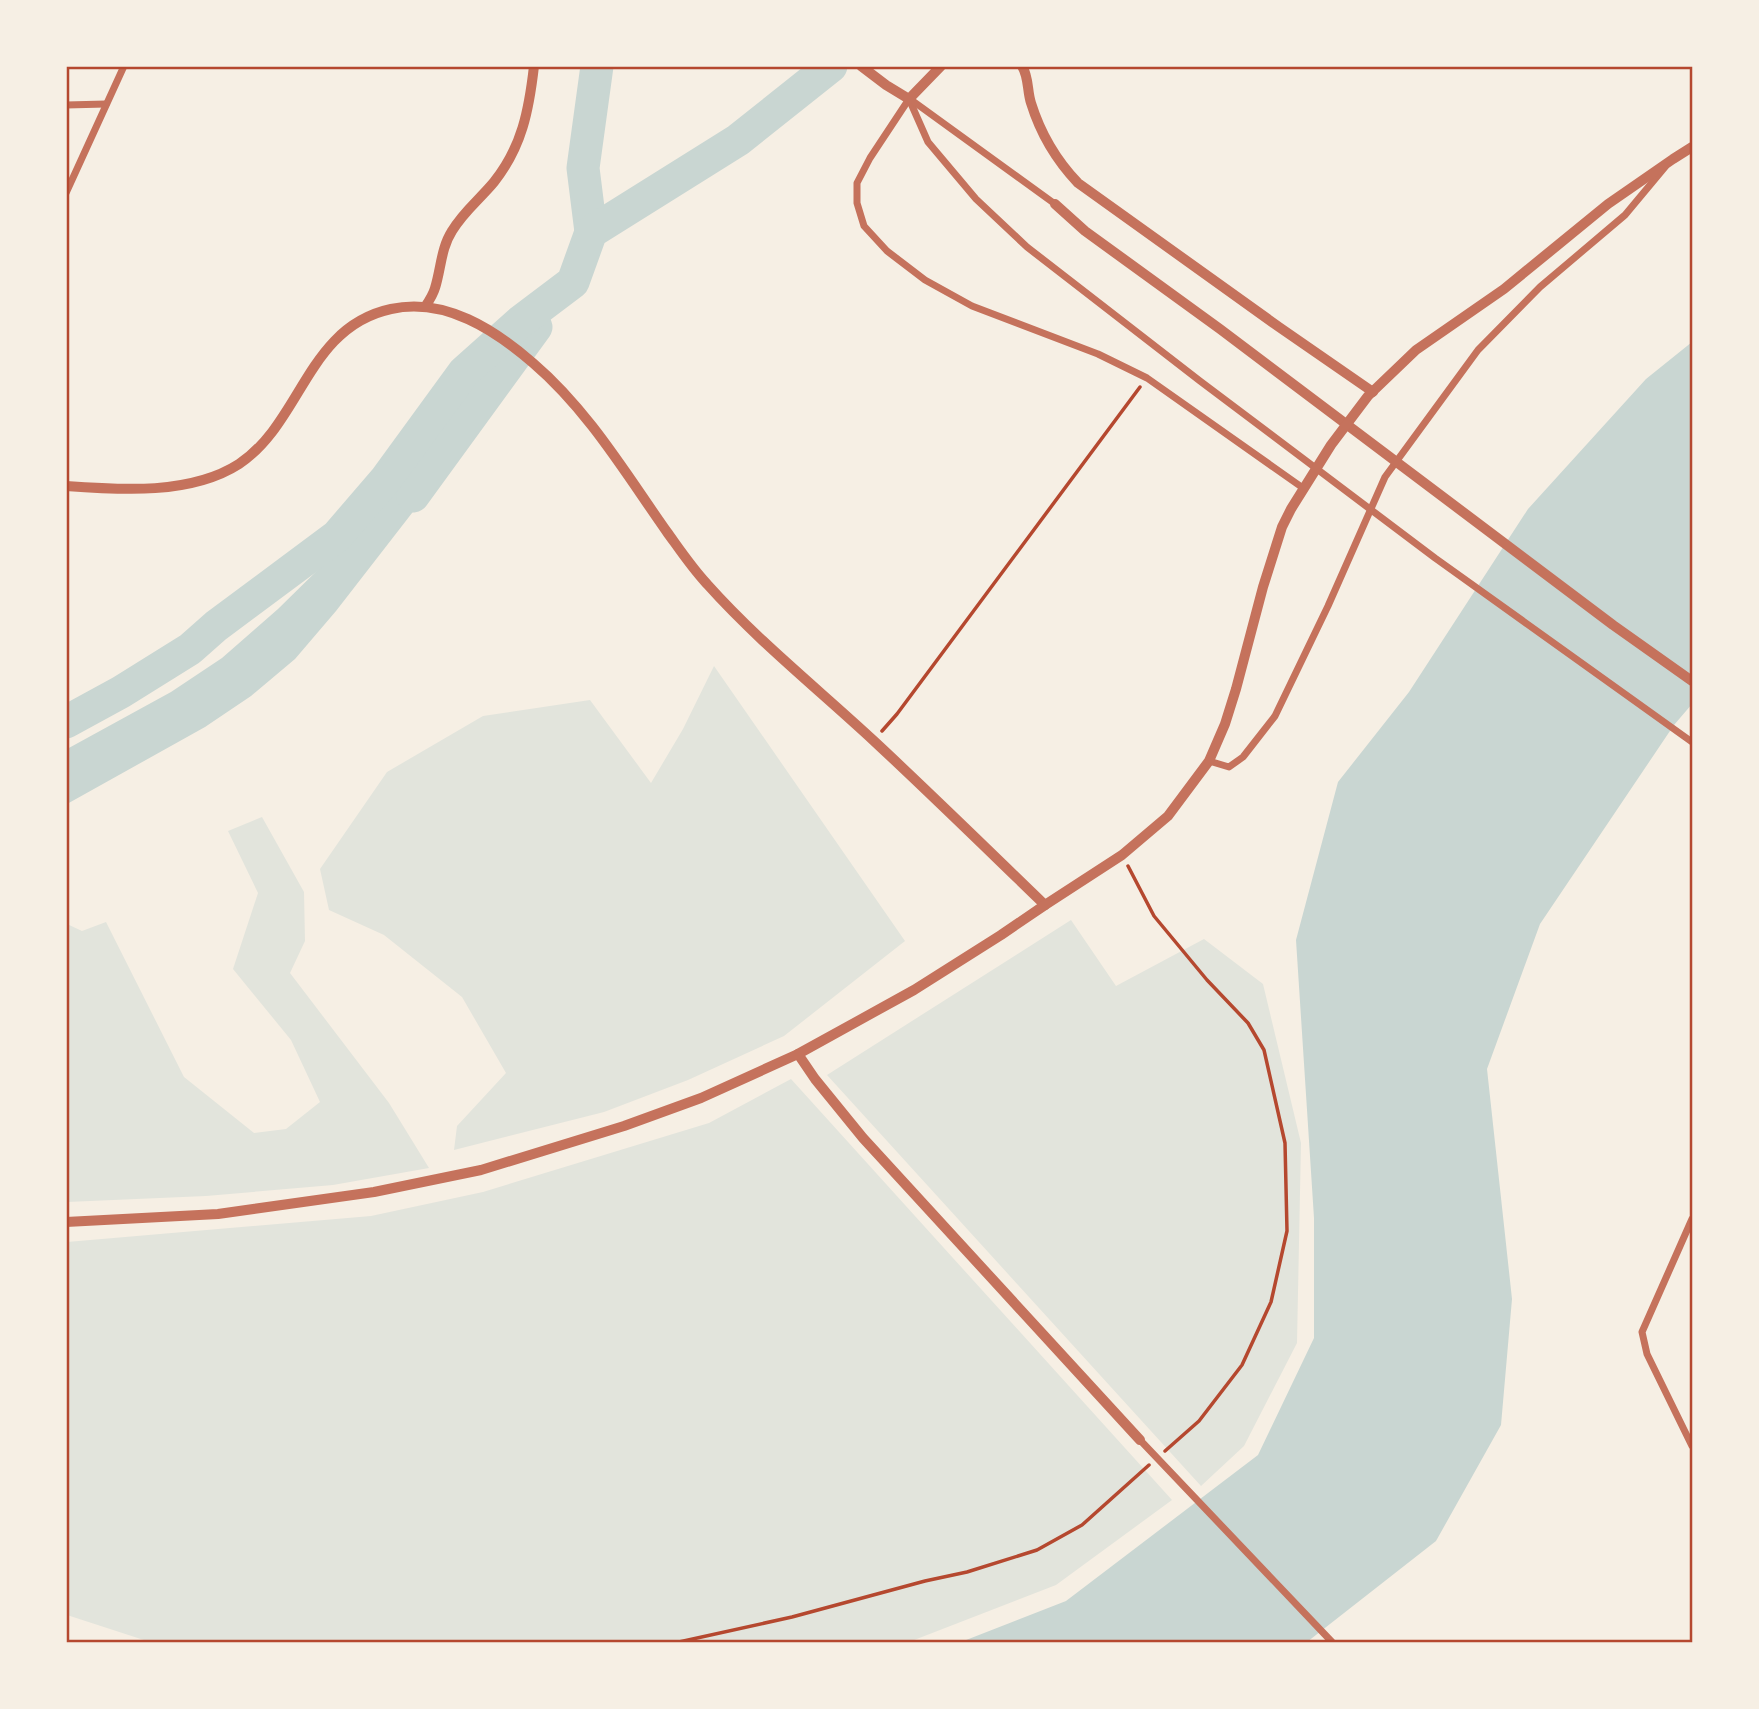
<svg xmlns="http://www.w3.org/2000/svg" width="1759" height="1709" viewBox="0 0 1759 1709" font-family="Karla,sans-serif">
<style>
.green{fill:#e2e4dc}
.water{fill:#c9d6d2}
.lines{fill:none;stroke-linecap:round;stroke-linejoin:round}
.river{stroke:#c9d6d2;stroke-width:33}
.path{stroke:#b5482f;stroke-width:3.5}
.minor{stroke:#c5725c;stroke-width:7}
.tertiary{stroke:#c5725c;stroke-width:10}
.neatline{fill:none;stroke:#b5482f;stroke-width:2.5}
</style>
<rect width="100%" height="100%" fill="#f6efe4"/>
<g class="green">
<path d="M 714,666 L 905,941 L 784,1036 L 688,1080 L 604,1112 L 454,1150 L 457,1126 L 506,1073 L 462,997 L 384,935 L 329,910 L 320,869 L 387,772 L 483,716 L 590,700 L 651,783 L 683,729 Z"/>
<path d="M 262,817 L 304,892 L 305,941 L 290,973 L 389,1103 L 429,1168 L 333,1185 L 206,1196 L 67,1202 L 67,924 L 82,931 L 106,922 L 184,1077 L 254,1133 L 286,1129 L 320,1102 L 291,1040 L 233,969 L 258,893 L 228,831 Z"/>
<path d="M 1071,920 L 1116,986 L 1204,939 L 1263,984 L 1301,1143 L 1297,1343 L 1244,1446 L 1201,1486 L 827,1075 Z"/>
<path d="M 791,1079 L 1172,1500 L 1056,1585 L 909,1642 L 150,1642 L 67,1615 L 67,1242 L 371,1216 L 483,1192 L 709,1123 Z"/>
</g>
<g class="water">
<path d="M 1692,342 L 1692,704 L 1674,725 L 1540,924 L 1487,1069 L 1512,1299 L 1501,1425 L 1436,1541 L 1307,1642 L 961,1642 L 1066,1601 L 1258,1455 L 1314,1338 L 1314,1218 L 1296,940 L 1338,782 L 1409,692 L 1528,509 L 1646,379 Z"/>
<path d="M 457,455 L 336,611 L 295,659 L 251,696 L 205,727 L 67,804 L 67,749 L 171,692 L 222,658 L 278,609 L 337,551 L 408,465 Z"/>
</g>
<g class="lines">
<g class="river">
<path d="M 591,232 L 583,168 L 597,66"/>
<path d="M 413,496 L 536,327"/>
<path d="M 66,722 L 121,692 L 190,649 L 216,626 L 337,536 L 386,479 L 464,372 L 520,322 L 573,282 L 591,232 L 738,140 L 831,66"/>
</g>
<g class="path">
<path d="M 882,731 L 897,714 L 1140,387"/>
<path d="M 1128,866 L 1154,916 L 1207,980 L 1248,1023 L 1264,1050 L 1285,1143 L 1287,1231 L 1271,1302 L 1242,1365 L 1199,1421 L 1165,1451"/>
<path d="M 679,1642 L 792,1617 L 925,1581 L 967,1572 L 1037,1550 L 1082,1525 L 1149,1465"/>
</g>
<g class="minor">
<path d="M 909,99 L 928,142 L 976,199 L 1027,247 L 1200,381 L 1435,558 L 1692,742"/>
<path d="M 909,99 L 870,158 L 857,183 L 857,203 L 864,226 L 887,251 L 925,280 L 972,306 L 1098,354 L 1147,378 L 1303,488"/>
<path d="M 910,99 L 1055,204"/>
<path d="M 66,105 L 106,104"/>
<path d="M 66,193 L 124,66"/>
<path d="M 1209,761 L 1229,767 L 1243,757 L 1275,716 L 1328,606 L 1385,477 L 1478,350 L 1540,287 L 1625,215 L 1665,167"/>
<path d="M 1692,1219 L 1642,1332 L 1647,1354 L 1692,1446"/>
<path d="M 1140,1440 L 1332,1642"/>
</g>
<g class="tertiary">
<path d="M 861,66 L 886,85 L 909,99 L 941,66"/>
<path d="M 1022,66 C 1029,77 1027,91 1031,103 C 1040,132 1057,161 1078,183 L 1279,327 L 1373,392"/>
<path d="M 1055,204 L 1085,231 L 1220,329 L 1613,625 L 1692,681"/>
<path d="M 425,307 C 429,301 433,295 435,288 C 441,269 441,248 452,231 C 463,212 480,199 494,182 C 522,147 529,110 534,66"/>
<path d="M 66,486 C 121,490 191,495 239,464 C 302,422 307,327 391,309 C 445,297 495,330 533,363 C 588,410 626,474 667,532 C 680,550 692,568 707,584 C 758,641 818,689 874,741 C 932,795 988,850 1045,905"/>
<path d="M 798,1054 L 815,1079 L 863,1138 L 1140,1440"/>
<path d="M 66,1222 L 218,1214 L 374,1192 L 481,1170 L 624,1126 L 701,1098 L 798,1054 L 914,990 L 1001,935 L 1045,905 L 1122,855 L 1168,816 L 1209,761 L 1225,724 L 1236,689 L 1263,587 L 1282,527 L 1291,509 L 1331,445 L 1368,396 L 1416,350 L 1504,289 L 1608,204 L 1673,159 L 1692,147"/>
</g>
</g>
<rect width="1759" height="1709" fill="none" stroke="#f6efe4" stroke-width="136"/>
<rect x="68" y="68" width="1623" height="1573" class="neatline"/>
</svg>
